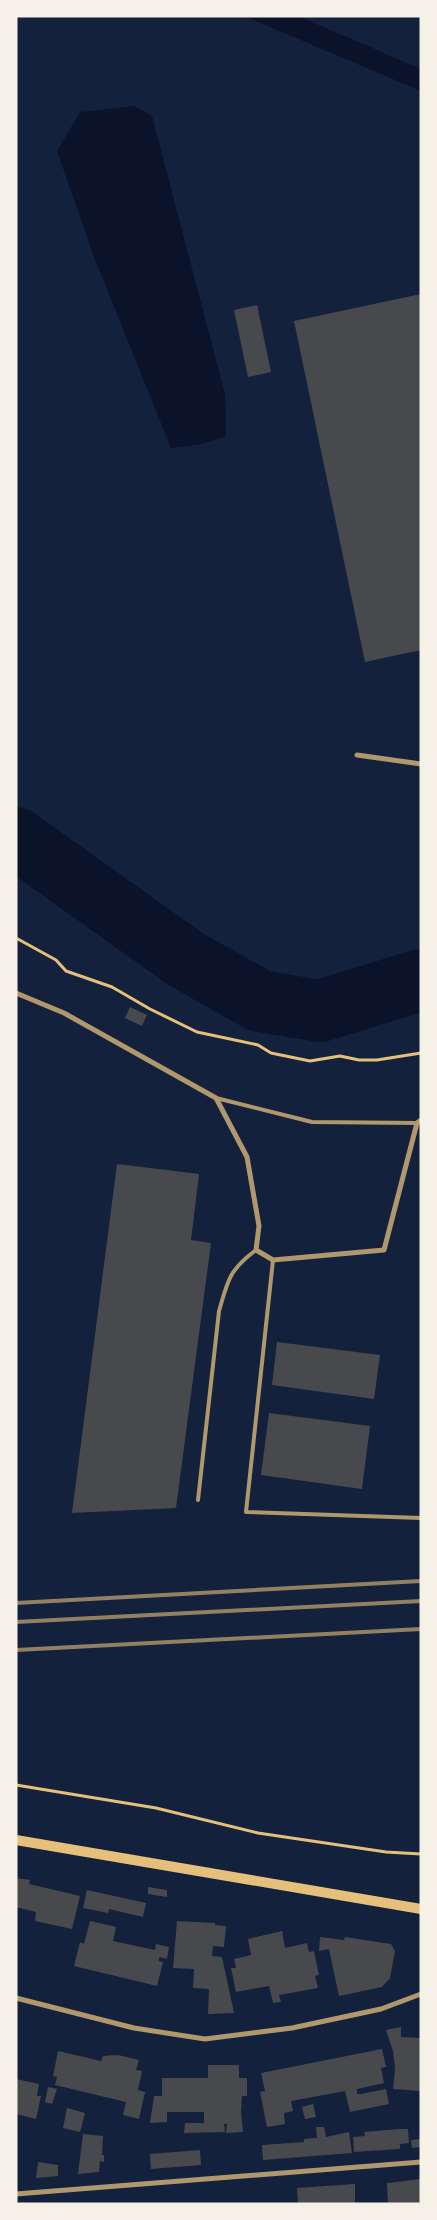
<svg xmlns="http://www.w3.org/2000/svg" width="437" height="2220" viewBox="0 0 437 2220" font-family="'Source Sans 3',sans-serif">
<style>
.water{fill:#0b132b}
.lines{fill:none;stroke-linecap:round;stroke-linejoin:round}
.river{stroke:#0b132b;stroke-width:62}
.building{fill:#48494c}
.path{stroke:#e5c07b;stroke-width:3}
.service{stroke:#b1986c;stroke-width:4}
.minor{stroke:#b1986c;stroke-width:5}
.secondary{stroke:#e5c07b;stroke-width:10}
.rail{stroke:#918062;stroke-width:4}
</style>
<rect width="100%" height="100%" fill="#14213d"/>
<g class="water">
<path d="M 244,16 L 298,16 L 421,69 L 421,91 Z"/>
<path d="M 135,106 L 152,116 L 225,394 L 226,436 L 202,444 L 171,448 L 94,257 L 57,151 L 80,112 Z"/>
</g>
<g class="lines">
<path class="river" d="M 16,838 L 187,960 L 260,1001 L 320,1011 L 421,980"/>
</g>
<g class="building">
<path d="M 421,294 L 421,650 L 365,662 L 294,321 Z"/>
<path d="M 257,305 L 271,372 L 248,377 L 234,310 Z"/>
<path d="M 130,1007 L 147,1015 L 142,1026 L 125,1018 Z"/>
<path d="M 117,1164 L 199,1174 L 191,1240 L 211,1243 L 176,1508 L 72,1513 Z"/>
<path d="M 277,1342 L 380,1355 L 374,1399 L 272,1385 Z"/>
<path d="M 269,1413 L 370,1426 L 362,1489 L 261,1475 Z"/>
<path d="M 16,1878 L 30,1880 L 29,1884 L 80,1896 L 72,1929 L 35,1921 L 36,1912 L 16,1907 Z"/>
<path d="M 148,1887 L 167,1890 L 167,1897 L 148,1894 Z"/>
<path d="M 87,1890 L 146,1903 L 143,1917 L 109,1909 L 108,1913 L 83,1908 Z"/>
<path d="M 90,1921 L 116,1927 L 113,1941 L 155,1950 L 156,1944 L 169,1947 L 167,1959 L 159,1957 L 159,1961 L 163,1962 L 157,1986 L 74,1966 L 80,1942 L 84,1944 Z"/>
<path d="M 177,1921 L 215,1923 L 215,1925 L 226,1926 L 224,1947 L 213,1946 L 212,1956 L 222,1957 L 234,2013 L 208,2014 L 209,1989 L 193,1988 L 194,1969 L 173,1968 Z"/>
<path d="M 282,1931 L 285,1948 L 307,1943 L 309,1952 L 314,1951 L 319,1975 L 315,1976 L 318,1988 L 279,1995 L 281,2002 L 273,2003 L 269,1986 L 236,1992 L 231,1968 L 236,1968 L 234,1959 L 251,1955 L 248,1939 Z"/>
<path d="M 320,1937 L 344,1940 L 345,1937 L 391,1944 L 395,1951 L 390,1978 L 382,1987 L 339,1996 L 329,1949 L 319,1951 Z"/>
<path d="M 401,2027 L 401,2037 L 421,2038 L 421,2091 L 393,2089 L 395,2069 L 393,2051 L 386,2030 Z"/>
<path d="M 382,2049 L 386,2067 L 381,2068 L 384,2083 L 357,2089 L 357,2094 L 361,2094 L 386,2089 L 389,2104 L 350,2112 L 345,2091 L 291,2101 L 293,2111 L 284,2113 L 285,2124 L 267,2127 L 260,2092 L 265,2091 L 261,2073 Z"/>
<path d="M 58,2051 L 101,2061 L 103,2056 L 118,2055 L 139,2060 L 136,2070 L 142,2071 L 138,2090 L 145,2092 L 139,2119 L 123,2115 L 126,2102 L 55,2085 L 57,2077 L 53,2076 Z"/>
<path d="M 208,2065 L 239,2065 L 239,2078 L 247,2078 L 247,2096 L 242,2096 L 241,2112 L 243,2132 L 226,2133 L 227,2124 L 224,2124 L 225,2132 L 184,2133 L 185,2123 L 204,2123 L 204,2112 L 167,2112 L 167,2122 L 150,2123 L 154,2096 L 162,2096 L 162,2078 L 208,2078 Z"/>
<path d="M 16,2079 L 39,2084 L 37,2096 L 41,2096 L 36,2119 L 16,2114 Z"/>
<path d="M 48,2087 L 57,2089 L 52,2104 L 45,2102 Z"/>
<path d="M 313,2104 L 316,2117 L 305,2119 L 302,2107 Z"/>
<path d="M 67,2108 L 85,2113 L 80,2132 L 63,2128 Z"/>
<path d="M 316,2127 L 324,2127 L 326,2137 L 349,2132 L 352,2153 L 263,2160 L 262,2145 L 304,2142 L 304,2139 L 317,2138 Z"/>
<path d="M 399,2129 L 408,2129 L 409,2143 L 400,2144 L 400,2149 L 354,2152 L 353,2137 L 365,2136 L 364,2132 Z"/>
<path d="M 83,2134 L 103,2136 L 102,2155 L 104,2155 L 104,2162 L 100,2161 L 99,2172 L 78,2174 Z"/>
<path d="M 421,2139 L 421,2147 L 412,2148 L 411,2140 Z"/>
<path d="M 200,2150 L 201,2165 L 151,2169 L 150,2154 Z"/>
<path d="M 38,2162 L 58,2165 L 58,2176 L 36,2178 Z"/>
<path d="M 421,2179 L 421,2204 L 388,2204 L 387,2183 Z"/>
<path d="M 355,2184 L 355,2204 L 298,2204 L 297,2188 Z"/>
</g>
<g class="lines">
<g class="path">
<path d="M 16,938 L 56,960 L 66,971 L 112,987 L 150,1009 L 197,1032 L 258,1045 L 271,1053 L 310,1061 L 340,1056 L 359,1060 L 377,1060 L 421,1053"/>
<path d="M 16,1785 L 156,1808 L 258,1833 L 386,1852 L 421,1854"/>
</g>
<g class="service">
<path d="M 216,1098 L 312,1122 L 417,1123"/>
<path d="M 273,1260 L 246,1512 L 421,1518"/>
<path d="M 198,1500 L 219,1311 C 228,1280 229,1270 256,1250"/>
</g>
<g class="minor">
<path d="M 357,755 L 421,764"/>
<path d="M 16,993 L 64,1013 L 216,1098 L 247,1157 L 259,1226 L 256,1250 L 273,1260 L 384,1250 L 417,1123 L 421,1120"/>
<path d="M 16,1998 L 134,2028 L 205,2039 L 292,2028 L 381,2009 L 421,1994"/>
<path d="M 16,2194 L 421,2162"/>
</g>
<path class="secondary" d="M 16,1840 L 421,1909"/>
<g class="rail">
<path d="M 16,1603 L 421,1581"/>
<path d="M 16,1622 L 421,1601"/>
<path d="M 16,1650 L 421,1629"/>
</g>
</g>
<rect width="437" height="2220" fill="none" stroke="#f6f1e7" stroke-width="35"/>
</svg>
